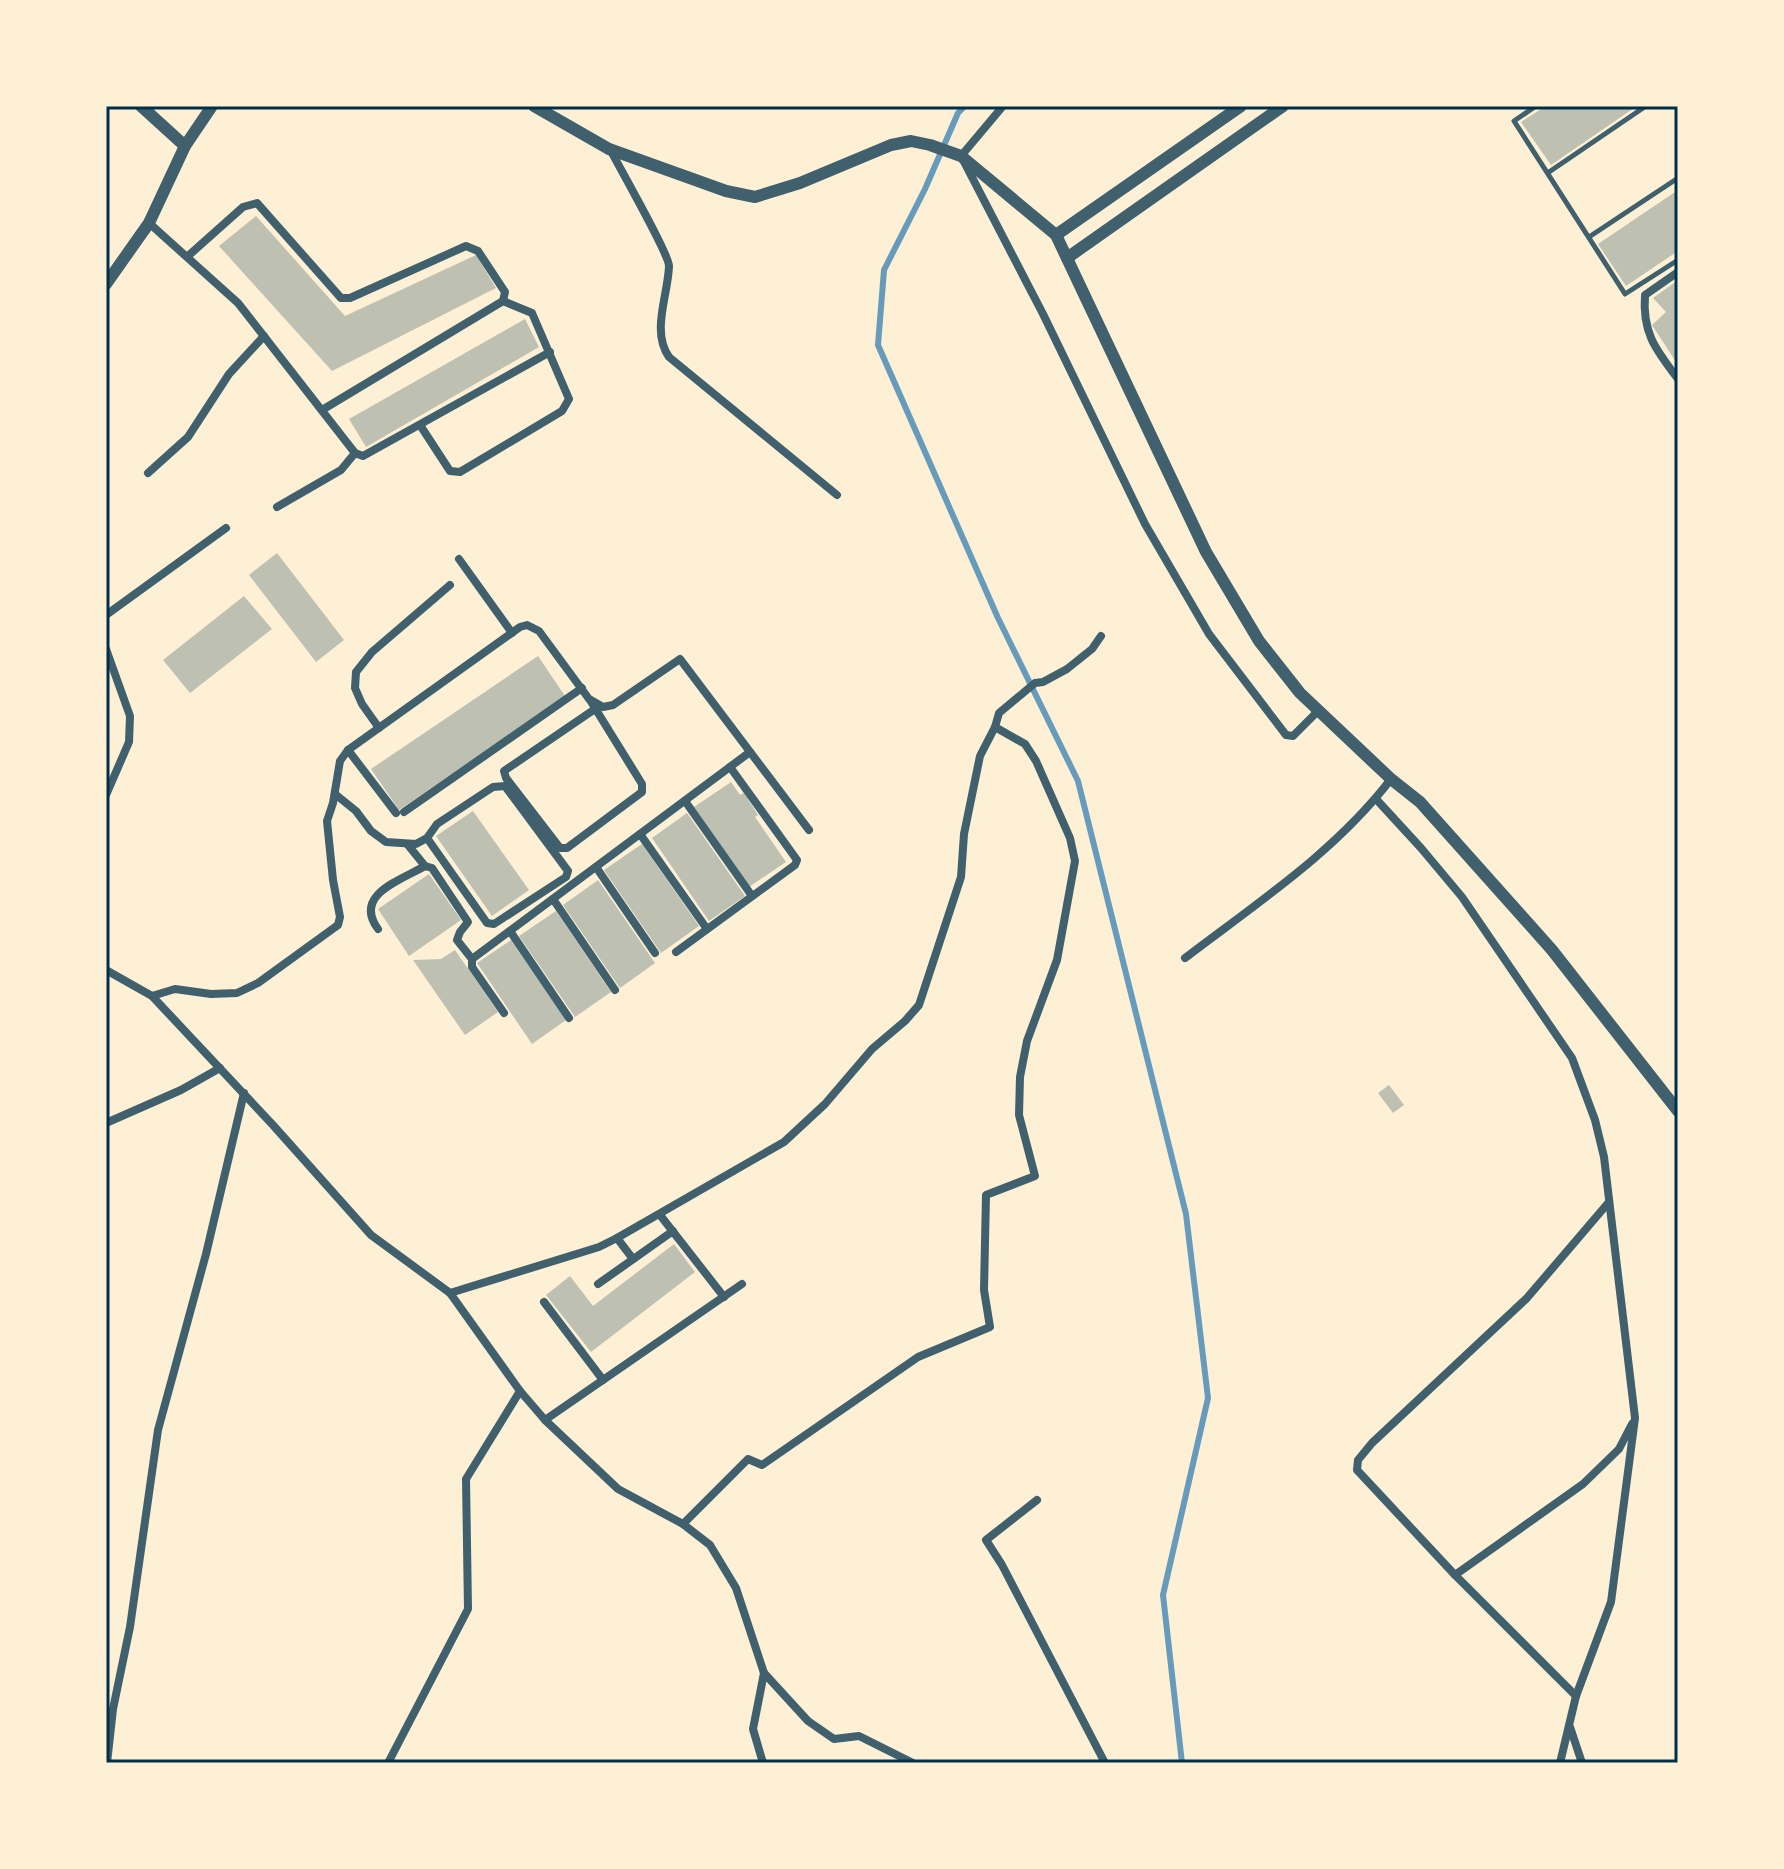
<svg xmlns="http://www.w3.org/2000/svg" width="1784" height="1869" viewBox="0 0 1784 1869" font-family="'Playfair Display',serif">
<style>
.lines{fill:none;stroke-linecap:round;stroke-linejoin:round}
.stream{stroke:#669bbc;stroke-width:6}
.building{fill:#bec0b2}
.service{stroke:#3f606c;stroke-width:5}
.minor{stroke:#3f606c;stroke-width:8}
.tertiary{stroke:#3f606c;stroke-width:12}
.neatline{fill:none;stroke:#003049;stroke-width:3}
</style>
<rect width="100%" height="100%" fill="#fdf0d5"/>
<g class="lines">
<path class="stream" d="M 965,106 L 958,113 L 925,189 L 884,270 L 878,345 L 998,618 L 1078,781 L 1186,1214 L 1208,1398 L 1163,1595 L 1182,1763"/>
</g>
<g class="building">
<path d="M 1546,106 L 1637,106 L 1551,165 L 1521,122 Z"/>
<path d="M 1678,190 L 1678,251 L 1626,286 L 1598,244 Z"/>
<path d="M 256,216 L 345,316 L 476,255 L 496,288 L 332,371 L 219,246 Z"/>
<path d="M 1678,280 L 1678,365 L 1652,325 L 1666,312 L 1653,298 Z"/>
<path d="M 525,319 L 539,347 L 366,447 L 349,419 Z"/>
<path d="M 277,553 L 344,640 L 316,662 L 249,575 Z"/>
<path d="M 244,596 L 272,629 L 190,693 L 163,660 Z"/>
<path d="M 538,656 L 565,696 L 399,810 L 371,769 Z"/>
<path d="M 731,782 L 740,795 L 744,793 L 758,815 L 755,817 L 786,862 L 749,887 L 694,807 Z"/>
<path d="M 473,811 L 529,890 L 492,916 L 436,836 Z"/>
<path d="M 687,813 L 745,896 L 709,921 L 652,838 Z"/>
<path d="M 642,844 L 699,926 L 661,953 L 604,870 Z"/>
<path d="M 429,874 L 461,920 L 409,956 L 378,909 Z"/>
<path d="M 598,880 L 655,963 L 620,988 L 563,905 Z"/>
<path d="M 556,911 L 611,992 L 575,1017 L 519,936 Z"/>
<path d="M 511,940 L 566,1020 L 532,1044 L 477,963 Z"/>
<path d="M 455,950 L 498,1012 L 465,1035 L 413,960 L 441,959 Z"/>
<path d="M 1389,1085 L 1404,1105 L 1393,1113 L 1378,1093 Z"/>
<path d="M 674,1244 L 695,1272 L 591,1352 L 546,1295 L 570,1276 L 593,1306 Z"/>
</g>
<g class="lines">
<g class="service">
<path d="M 1536,106 L 1514,121 L 1625,294 L 1678,260"/>
<path d="M 1549,172 L 1646,106"/>
<path d="M 1589,237 L 1678,178"/>
</g>
<g class="minor">
<path d="M 1003,106 L 961,156 L 1043,314 L 1145,524 L 1209,634 L 1286,735 L 1293,736 L 1318,711"/>
<path d="M 610,149 C 619,167 669,254 669,266 C 668,296 651,331 669,357 L 837,495"/>
<path d="M 149,223 L 238,303 L 355,453 L 363,456 L 550,352"/>
<path d="M 188,256 L 243,207 L 257,203 L 341,298 L 350,298 L 466,246 L 478,251 L 505,292 L 503,301 L 322,410"/>
<path d="M 1678,272 L 1645,295 C 1642,333 1656,350 1678,379"/>
<path d="M 420,425 L 450,471 L 460,472 L 562,411 L 569,399 L 532,313 L 503,301"/>
<path d="M 148,473 L 188,437 L 229,374 L 264,336"/>
<path d="M 277,507 L 341,470 L 355,453"/>
<path d="M 459,559 L 512,633"/>
<path d="M 106,615 L 226,528"/>
<path d="M 106,649 L 130,716 L 129,742 L 106,795"/>
<path d="M 590,700 L 642,784 L 642,792 L 567,848 L 560,848 L 506,778 L 504,771 L 595,709"/>
<path d="M 379,728 L 362,704 L 355,688 L 356,672 L 372,652 L 450,585"/>
<path d="M 348,750 L 396,813"/>
<path d="M 335,794 L 356,811 L 371,831 L 386,842 L 416,844 L 427,838 L 437,824 L 493,787 L 505,786 L 568,871 L 566,877 L 494,924 L 487,923 L 427,838"/>
<path d="M 1376,799 L 1421,848 L 1462,897 L 1572,1058 L 1595,1120 L 1604,1157 L 1635,1418 L 1611,1602 L 1576,1696 L 1560,1763"/>
<path d="M 685,801 L 752,896"/>
<path d="M 404,812 L 582,688"/>
<path d="M 640,834 L 707,929"/>
<path d="M 408,845 L 425,866"/>
<path d="M 596,867 L 655,953"/>
<path d="M 553,899 L 615,990"/>
<path d="M 378,929 C 353,895 399,881 425,866 L 432,868 L 468,922 L 460,932 L 457,940 L 472,959"/>
<path d="M 510,931 L 569,1018"/>
<path d="M 676,952 L 795,865 L 797,860 L 730,767"/>
<path d="M 1185,958 C 1257,903 1335,852 1391,779"/>
<path d="M 106,970 L 152,996 L 272,1124 L 371,1235 L 450,1293 L 520,1391 L 545,1420 L 618,1489 L 683,1524 L 710,1545 L 736,1588 L 764,1673 L 753,1729 L 763,1763"/>
<path d="M 152,996 L 175,989 L 211,994 L 237,993 L 258,983 L 338,925 L 340,917 L 333,880 L 327,821 L 333,803 L 340,761 L 348,750 L 520,627 L 527,625 L 539,631 L 589,699 L 603,707 L 613,705 L 680,659 L 809,830"/>
<path d="M 504,1013 L 472,967 L 472,959 L 750,752"/>
<path d="M 106,1123 L 181,1090 L 220,1068"/>
<path d="M 660,1215 L 724,1297"/>
<path d="M 617,1238 L 633,1259"/>
<path d="M 598,1284 L 673,1231"/>
<path d="M 450,1293 L 599,1247 L 617,1238 L 784,1142 L 825,1104 L 872,1049 L 905,1021 L 919,1005 L 961,877 L 964,834 L 980,756 L 995,727 L 999,713 L 1035,683 L 1043,682 L 1067,669 L 1092,649 L 1101,636"/>
<path d="M 544,1302 L 603,1380"/>
<path d="M 545,1420 L 742,1284"/>
<path d="M 1037,1500 L 986,1540 L 1002,1565 L 1105,1763"/>
<path d="M 683,1524 L 748,1459 L 762,1465 L 918,1357 L 990,1327 L 984,1290 L 986,1195 L 1035,1176 L 1019,1115 L 1020,1077 L 1027,1041 L 1057,960 L 1075,861 L 1070,838 L 1036,761 L 1025,744 L 995,727"/>
<path d="M 1455,1575 L 1583,1484 L 1619,1449 L 1632,1424"/>
<path d="M 764,1673 L 808,1721 L 834,1739 L 859,1736 L 913,1763"/>
<path d="M 1576,1696 L 1455,1575 L 1357,1470 L 1358,1460 L 1372,1443 L 1527,1298 L 1609,1202"/>
<path d="M 1570,1727 L 1582,1763"/>
<path d="M 107,1763 L 113,1709 L 130,1627 L 158,1430 L 206,1254 L 244,1093"/>
<path d="M 388,1763 L 468,1609 L 466,1479 L 520,1391"/>
</g>
<g class="tertiary">
<path d="M 141,106 L 185,146"/>
<path d="M 534,106 L 609,149 L 726,191 L 755,197 L 800,183 L 891,145 L 911,141 L 930,145 L 961,156 L 1056,235 L 1206,552 L 1259,641 L 1300,693 L 1391,779 L 1420,802 L 1552,950 L 1678,1111"/>
<path d="M 1056,235 L 1241,106"/>
<path d="M 1067,258 L 1283,106"/>
<path d="M 106,284 L 149,223 L 185,146 L 212,106"/>
</g>
</g>
<rect width="1784" height="1869" fill="none" stroke="#fdf0d5" stroke-width="216"/>
<rect x="108" y="108" width="1568" height="1653" class="neatline"/>
</svg>
